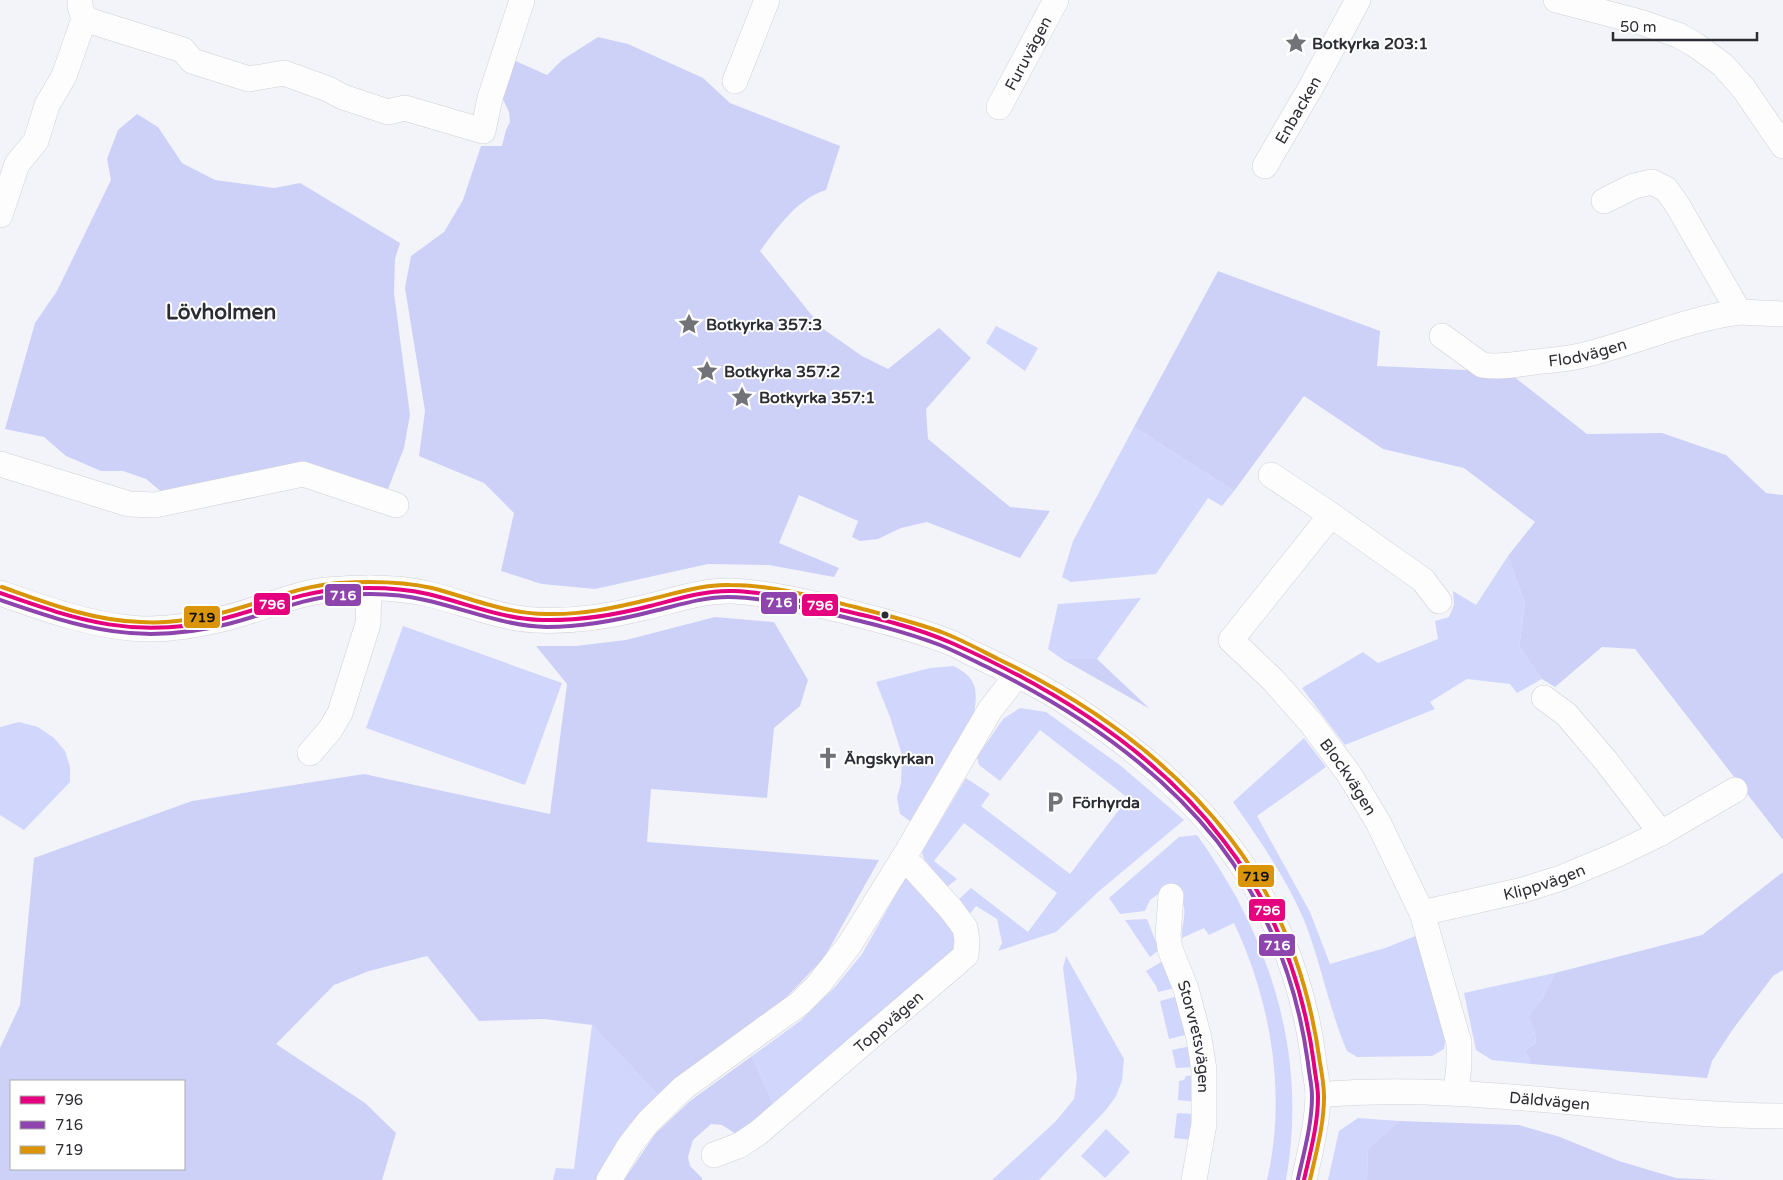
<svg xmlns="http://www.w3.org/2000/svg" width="1783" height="1180" viewBox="0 0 1783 1180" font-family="'Varela Round',sans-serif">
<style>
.green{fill:#d1d6fc}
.forest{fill:#cdd1f8;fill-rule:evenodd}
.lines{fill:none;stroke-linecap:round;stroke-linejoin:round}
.minor-casing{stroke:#cfd0d6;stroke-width:26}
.minor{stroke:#fdfdfe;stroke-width:25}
.bus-1-casing{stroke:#fff;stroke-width:8}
.bus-2-casing{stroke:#fff;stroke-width:8}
.bus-3-casing{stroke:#fff;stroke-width:8}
.bus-1{stroke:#e5007d;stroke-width:4}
.bus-2{stroke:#8e44ad;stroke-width:4}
.bus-3{stroke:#d99408;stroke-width:4}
.bus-dot{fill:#2c2d34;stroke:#fff;stroke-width:2}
.labels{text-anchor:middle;stroke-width:4;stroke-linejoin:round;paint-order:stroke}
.poi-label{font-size:16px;font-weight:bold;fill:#2c2d34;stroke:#fff;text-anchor:start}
.street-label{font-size:16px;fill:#2c2d34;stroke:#fff}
.district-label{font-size:21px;font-weight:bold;fill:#2c2d34;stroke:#fff}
.line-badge{stroke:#fff;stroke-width:2}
.badge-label{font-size:14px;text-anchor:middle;font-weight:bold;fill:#fff}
.pale-badge-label{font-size:14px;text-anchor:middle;font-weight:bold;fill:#111}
</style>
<rect width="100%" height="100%" fill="#f3f4fa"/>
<g class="green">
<path d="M 996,326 L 1038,348 L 1025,371 L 986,343 Z"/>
<path d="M 1134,427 L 1234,491 L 1222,506 L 1208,498 L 1156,574 L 1071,582 L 1062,577 L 1073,541 Z"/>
<path d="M 1508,556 L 1525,604 L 1519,647 L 1542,679 L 1517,693 L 1510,684 L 1467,679 L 1430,702 L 1435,709 L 1345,745 L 1302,688 L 1363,652 L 1378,663 L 1438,639 L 1435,621 L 1449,617 L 1454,605 L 1453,591 L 1476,605 Z"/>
<path d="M 1141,598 L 1097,659 L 1062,659 L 1048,649 L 1058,604 Z"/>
<path d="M 403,626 L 562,683 L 525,785 L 366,728 Z"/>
<path d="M 953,666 C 977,677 978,690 974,714 L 910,821 L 900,814 L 897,798 L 901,783 L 902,755 L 890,717 L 876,682 L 930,668 Z"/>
<path d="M 1020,708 L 1046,712 L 1121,766 L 1184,820 L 1098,892 L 1056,932 L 998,951 L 1002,943 L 997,919 L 976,906 L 968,916 L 958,900 L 971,888 L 1028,932 L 1057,893 L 964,823 L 934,861 L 957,879 L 947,887 L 924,859 L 922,852 L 966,778 L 990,794 L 981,806 L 1070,874 L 1128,798 L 1040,730 L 1000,781 L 979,765 L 977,757 L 1003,719 Z"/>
<path d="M 19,722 L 38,727 L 54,738 L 65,751 L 70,767 L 70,782 L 24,830 L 0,815 L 0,727 Z"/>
<path d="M 1304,738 L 1326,767 L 1257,816 L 1310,912 L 1330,964 L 1385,948 L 1418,935 L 1446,1035 L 1444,1049 L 1432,1056 L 1357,1057 L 1347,1051 C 1329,1009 1321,963 1304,920 C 1286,878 1259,839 1233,802 Z"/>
<path d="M 1197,835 C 1211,854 1222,873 1234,893 C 1283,983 1304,1079 1286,1180 L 1267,1180 C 1287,1095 1271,1001 1234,923 L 1209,935 L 1204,928 L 1182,938 C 1181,924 1188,914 1182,901 L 1161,892 L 1150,900 L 1145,911 L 1120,914 L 1109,898 L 1179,837 Z"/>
<path d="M 913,877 L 955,934 L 953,950 L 774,1106 L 752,1056 L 800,1021 L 835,987 L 862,954 L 905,878 Z"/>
<path d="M 1147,919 L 1159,950 L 1150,957 L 1125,920 Z"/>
<path d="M 1066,956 L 1124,1059 L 1122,1081 L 1116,1096 L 1106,1110 L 1039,1180 L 992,1180 L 1056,1121 L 1074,1099 L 1077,1078 L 1063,968 Z"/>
<path d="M 1163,961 L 1175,988 L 1158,992 L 1156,986 L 1146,971 Z"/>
<path d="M 1555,973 L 1542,999 L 1530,1017 L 1534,1029 L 1536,1043 L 1525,1050 L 1531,1064 L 1492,1060 L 1476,1050 L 1464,993 Z"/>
<path d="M 1178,996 L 1189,1034 L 1169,1039 L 1160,1001 Z"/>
<path d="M 592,1025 L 658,1095 L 629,1125 L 596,1180 L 553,1180 L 556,1168 L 574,1169 Z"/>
<path d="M 1191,1046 L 1195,1067 L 1176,1068 L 1172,1050 Z"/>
<path d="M 1195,1075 L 1197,1102 L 1178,1100 L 1179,1081 L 1184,1080 L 1186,1076 Z"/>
<path d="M 1177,1113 L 1195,1114 L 1193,1140 L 1174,1138 Z"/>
<path d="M 1358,1118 L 1399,1121 L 1368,1149 L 1367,1180 L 1328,1180 L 1339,1131 Z"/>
<path d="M 1106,1129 L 1130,1152 L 1105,1178 L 1081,1156 Z"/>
</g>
<g class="forest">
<path d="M 598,37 L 628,44 L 703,78 L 730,103 L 840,146 L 826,190 C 797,199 778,227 760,251 L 822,328 L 862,356 L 888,369 L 939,328 L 971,358 L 926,409 L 928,439 L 1010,507 L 1050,511 L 1020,558 L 927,522 L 901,528 L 878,539 L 860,541 L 852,537 L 858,521 L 799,495 L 779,543 L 839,568 L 834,577 L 769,565 L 708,564 L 595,589 L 542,584 L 501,571 L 514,513 L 484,483 L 419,456 L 425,411 L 405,288 L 411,256 L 444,232 L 463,200 L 481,146 L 502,146 L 506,130 L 510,122 L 509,112 L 499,91 L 511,59 L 547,75 L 562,60 Z"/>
<path d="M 137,114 L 158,127 L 182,163 L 215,180 L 274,188 L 300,183 L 400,243 L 395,259 L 394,293 L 410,415 L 404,448 L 388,489 L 296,465 L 169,498 L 146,479 L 123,471 L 101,471 L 66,456 L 44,437 L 5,429 L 35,323 L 57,291 L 111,180 L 107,159 L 118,130 Z"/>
<path d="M 1218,271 L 1380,331 L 1377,366 L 1508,372 L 1587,434 L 1662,433 L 1726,455 L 1766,493 L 1783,495 L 1783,840 L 1635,649 L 1602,647 L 1555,687 L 1542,679 L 1519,647 L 1525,604 L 1508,556 L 1535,522 L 1464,468 L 1383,449 L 1304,396 L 1234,491 L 1134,427 Z"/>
<path d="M 715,617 L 774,622 L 808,680 L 800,706 L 774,728 L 767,798 L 651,789 L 647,842 L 879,860 L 824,958 L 779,1005 L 658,1095 L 592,1025 L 544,1019 L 479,1021 L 427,956 L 369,971 L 334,985 L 276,1044 L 365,1103 L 396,1133 L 382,1180 L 0,1180 L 0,1048 L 20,1005 L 34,858 L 192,801 L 364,774 L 550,814 L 567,684 L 536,646 L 576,646 L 626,640 ZM 11,1081 L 184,1081 L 184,1169 L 11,1169 Z"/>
<path d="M 1062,659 L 1097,659 L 1150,709 Z"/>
<path d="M 1783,872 L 1783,970 L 1773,976 L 1733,1029 L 1712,1061 L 1707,1078 L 1531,1064 L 1525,1050 L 1536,1043 L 1534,1029 L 1529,1017 L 1542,999 L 1555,973 L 1702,935 Z"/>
<path d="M 752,1056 L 774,1106 L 736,1134 L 722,1125 L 711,1124 L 693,1140 L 688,1157 L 690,1166 L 702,1178 L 702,1180 L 624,1180 L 655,1134 L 690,1101 Z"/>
<path d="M 1399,1121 L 1519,1125 L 1560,1137 L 1619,1161 L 1676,1178 L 1718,1180 L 1367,1180 L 1368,1149 Z"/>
</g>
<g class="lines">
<g class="minor-casing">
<g id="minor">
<path d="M 1556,0 L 1640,22 L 1678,35 L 1694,44 L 1723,65 L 1744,89 L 1783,146"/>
<path d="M 84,19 L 183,50 L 192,61 L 249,79 L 284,73 L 328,89 L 343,97 L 388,112 L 405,108 L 483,131 L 490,98 L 522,0"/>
<path d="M 735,81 L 767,0"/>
<path id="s1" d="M 999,107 L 1056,0"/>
<path id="s2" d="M 1265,166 L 1311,87 L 1358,0"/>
<path d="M 1604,201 L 1634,186 L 1652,182 L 1666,189 L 1678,206 L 1739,312 L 1783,314"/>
<path d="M 0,215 L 17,164 L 36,141 L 47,105 L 64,76 L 84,19 L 80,6 L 80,0"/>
<path id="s3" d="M 1442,336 L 1482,365 C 1500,368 1518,364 1535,362 C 1553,360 1571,359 1588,354 C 1639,341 1687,319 1739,312"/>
<path d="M 0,464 L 129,504 L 155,505 L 303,474 L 396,505"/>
<path d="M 1271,475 L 1331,515 L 1423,580 L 1439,601"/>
<path id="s4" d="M 1331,515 L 1231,640 L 1273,680 L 1311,723 L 1349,774 L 1378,822 L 1422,913 L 1459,1043 L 1459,1065 L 1456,1093"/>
<path d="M 0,593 C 40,607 87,624 130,628 C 159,631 193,626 222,619 C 257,611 291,594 327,590 C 360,587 396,586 428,594 C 463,602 498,618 534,620 C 571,622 607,617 642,608 C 673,601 701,590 733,591 C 769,593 806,602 841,610 C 878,620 918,629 954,644 C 961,647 968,652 976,655 C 1009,671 1042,686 1073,707 C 1125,741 1179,785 1218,833 C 1270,895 1302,975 1313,1055 C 1314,1069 1318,1083 1318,1097 C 1317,1124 1310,1153 1304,1180"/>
<path d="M 1544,698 L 1566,714 L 1606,761 L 1661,833"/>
<path d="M 310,753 L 330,730 L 340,713 L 368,624 L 369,588"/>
<path id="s5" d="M 1171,896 L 1168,935 L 1170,949 L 1186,989 L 1199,1038 L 1204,1070 L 1204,1124 L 1194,1180"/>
<path id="s6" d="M 1422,913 L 1523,890 L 1561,878 L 1616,855 L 1661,833 L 1735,790"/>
<path id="s7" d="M 1318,1095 C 1473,1081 1628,1116 1783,1116"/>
<path id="s8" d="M 714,1155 L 740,1145 L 758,1133 L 966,955 L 967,940 L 965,928 L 951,909 L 913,867 L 902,860"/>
<path d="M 609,1180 L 630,1145 L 649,1121 L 683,1088 L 800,1003 L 819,984 L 850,944 L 907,852 L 990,710 L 1017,675"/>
</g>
</g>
<use href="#minor" class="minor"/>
<g class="bus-1-casing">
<path id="bus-1" d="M 0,593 C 80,621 136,640 222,619 C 263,609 301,591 344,589 C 372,587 400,588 428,594 C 466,603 502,619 542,620 C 579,621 615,615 650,606 C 678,599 705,590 733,591 C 766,592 800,601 832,608 C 873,617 916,627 954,644 C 1055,689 1155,751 1223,840 C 1274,905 1303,982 1314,1064 C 1315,1075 1318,1086 1318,1097 C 1318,1125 1310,1153 1304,1180"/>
</g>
<g class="bus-2-casing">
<path id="bus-2" d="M 0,600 C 84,629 140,646 228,624 C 267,614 302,598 342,595 C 369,593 398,593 425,600 C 466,609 504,626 547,627 C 583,627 619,620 654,611 C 679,605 703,597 728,597 C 761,597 795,606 827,613 C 865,622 903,631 940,645 C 955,651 970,659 985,666 C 1072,708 1156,765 1217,841 C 1267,906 1297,982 1308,1063 C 1309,1074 1312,1085 1312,1096 C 1312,1124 1304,1152 1298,1179"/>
</g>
<g class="bus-3-casing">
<path id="bus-3" d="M 2,587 C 47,603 93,621 141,622 C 169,624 197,619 225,612 C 263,602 299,586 339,583 C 370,581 401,581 432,588 C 470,598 507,614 547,614 C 581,615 614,608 647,600 C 674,594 702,584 730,585 C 772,585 815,597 855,607 C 885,615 915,622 944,633 C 962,640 980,650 998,659 C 1086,701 1170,760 1230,838 C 1281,904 1309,981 1320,1063 C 1322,1074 1324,1085 1324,1097 C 1324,1125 1316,1153 1310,1180"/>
</g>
<use href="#bus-1" class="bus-1"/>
<use href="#bus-2" class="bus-2"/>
<use href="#bus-3" class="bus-3"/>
</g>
<defs>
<g id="sight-bare" transform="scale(1.725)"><path d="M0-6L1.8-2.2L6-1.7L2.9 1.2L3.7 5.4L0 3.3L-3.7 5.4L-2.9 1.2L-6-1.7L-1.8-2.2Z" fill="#727379" stroke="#fff" stroke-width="2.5" paint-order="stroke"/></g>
<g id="church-bare" transform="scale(1.725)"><path d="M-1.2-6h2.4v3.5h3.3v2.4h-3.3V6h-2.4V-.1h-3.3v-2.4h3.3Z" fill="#727379" stroke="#fff" stroke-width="2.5" paint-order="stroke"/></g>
<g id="parking-bare" transform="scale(1.725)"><path d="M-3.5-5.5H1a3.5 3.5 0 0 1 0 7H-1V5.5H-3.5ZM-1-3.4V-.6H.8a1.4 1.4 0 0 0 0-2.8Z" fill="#727379" stroke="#fff" stroke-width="2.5" paint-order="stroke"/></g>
</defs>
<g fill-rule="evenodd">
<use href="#sight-bare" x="1296" y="43"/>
<use href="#sight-bare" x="689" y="324"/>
<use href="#sight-bare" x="707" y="371"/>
<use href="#sight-bare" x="742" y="397"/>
<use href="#church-bare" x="828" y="758"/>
<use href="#parking-bare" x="1055" y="802"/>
</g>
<circle class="bus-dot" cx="885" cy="615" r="4.5"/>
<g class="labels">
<g class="poi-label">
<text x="1312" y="49">Botkyrka 203:1</text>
<text x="706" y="330">Botkyrka 357:3</text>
<text x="724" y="377">Botkyrka 357:2</text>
<text x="759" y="403">Botkyrka 357:1</text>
<text x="844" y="764">Ängskyrkan</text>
<text x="1072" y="808">Förhyrda</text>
</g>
<g class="street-label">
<text dy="6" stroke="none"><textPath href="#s1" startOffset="61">Furuvägen</textPath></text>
<text dy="6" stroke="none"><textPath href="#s2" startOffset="65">Enbacken</textPath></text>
<text dy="6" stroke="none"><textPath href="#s3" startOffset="156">Flodvägen</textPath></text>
<text dy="6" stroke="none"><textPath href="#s4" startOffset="341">Blockvägen</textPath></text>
<text dy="6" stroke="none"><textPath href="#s6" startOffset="126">Klippvägen</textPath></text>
<text dy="6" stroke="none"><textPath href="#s8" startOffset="221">Toppvägen</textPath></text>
<text dy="6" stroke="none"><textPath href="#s5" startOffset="145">Storvretsvägen</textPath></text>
<text dy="6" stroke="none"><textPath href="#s7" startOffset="232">Däldvägen</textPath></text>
</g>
<g class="district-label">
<text x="221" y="319">Lövholmen</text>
</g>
</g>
<g class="line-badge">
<rect x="324" y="583" width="38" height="24" rx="5" fill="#8e44ad"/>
<rect x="760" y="591" width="38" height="24" rx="5" fill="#8e44ad"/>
<rect x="253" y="592" width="38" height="24" rx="5" fill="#e5007d"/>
<rect x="801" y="593" width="38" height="24" rx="5" fill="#e5007d"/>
<rect x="183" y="605" width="38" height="24" rx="5" fill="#d99408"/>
<rect x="1237" y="864" width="38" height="24" rx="5" fill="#d99408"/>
<rect x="1248" y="898" width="38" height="24" rx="5" fill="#e5007d"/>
<rect x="1258" y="933" width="38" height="24" rx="5" fill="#8e44ad"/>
</g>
<g class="badge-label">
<text x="343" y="600">716</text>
<text x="779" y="607">716</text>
<text x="272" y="609">796</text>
<text x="820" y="610">796</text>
<text x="1267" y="915">796</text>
<text x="1277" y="950">716</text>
</g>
<g class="pale-badge-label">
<text x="202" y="622">719</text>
<text x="1256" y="881">719</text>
</g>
<rect x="10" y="1080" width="175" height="90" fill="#ffffff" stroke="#ababae"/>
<rect x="20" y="1096" width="25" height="8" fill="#e5007d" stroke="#ababae"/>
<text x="55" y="1105" font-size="15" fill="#2c2d34">796</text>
<rect x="20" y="1121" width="25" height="8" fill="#8e44ad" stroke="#ababae"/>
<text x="55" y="1130" font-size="15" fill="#2c2d34">716</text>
<rect x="20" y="1146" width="25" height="8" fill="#d99408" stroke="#ababae"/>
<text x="55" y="1155" font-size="15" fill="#2c2d34">719</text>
<path d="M1613 32v8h144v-8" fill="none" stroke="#2c2d34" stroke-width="2.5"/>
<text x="1620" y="32" font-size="15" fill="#2c2d34" stroke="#ffffff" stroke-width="4" paint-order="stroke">50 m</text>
</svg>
